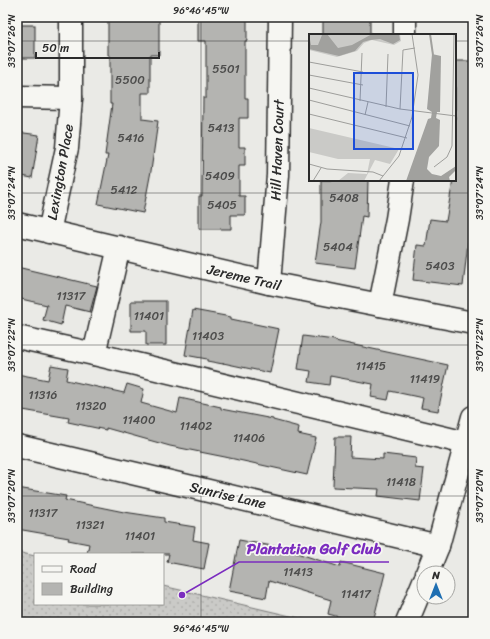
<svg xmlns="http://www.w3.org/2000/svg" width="490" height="639" viewBox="0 0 490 639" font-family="Sriracha,sans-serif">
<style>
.grass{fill:url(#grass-dots);stroke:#7a7a79}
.building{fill:#b4b4b1;stroke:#2b2b2b}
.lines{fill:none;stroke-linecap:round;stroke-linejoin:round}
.minor-casing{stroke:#2b2b2b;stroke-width:25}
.minor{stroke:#f6f6f2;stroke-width:22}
.ticks{fill:none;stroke:#2b2b2b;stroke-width:1;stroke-opacity:0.45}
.labels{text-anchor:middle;stroke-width:3.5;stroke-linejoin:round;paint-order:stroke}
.number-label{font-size:12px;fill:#4d4d4c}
.street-label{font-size:14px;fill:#2b2b2b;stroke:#f6f6f2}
.inset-river{fill:none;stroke:#a1a19e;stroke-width:2}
.inset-road{fill:none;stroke:#9e9e9b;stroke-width:1}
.view{fill:#1d4ed8;fill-opacity:0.15;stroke:#1d4ed8;stroke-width:2}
.inset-edge{fill:none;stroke:#2b2b2b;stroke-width:2}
.leader{fill:none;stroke:#7b2cbf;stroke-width:1.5}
.callout-dot{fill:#7b2cbf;stroke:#f6f6f2;stroke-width:1.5}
.callout-label{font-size:15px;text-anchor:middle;font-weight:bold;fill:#7b2cbf;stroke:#f6f6f2;stroke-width:3.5;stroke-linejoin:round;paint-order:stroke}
.neatline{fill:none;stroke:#2b2b2b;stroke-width:1.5}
.ticks-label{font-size:10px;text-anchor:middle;fill:#2b2b2b}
</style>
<defs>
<pattern id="grass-dots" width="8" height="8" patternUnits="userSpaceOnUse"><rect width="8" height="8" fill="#cacac7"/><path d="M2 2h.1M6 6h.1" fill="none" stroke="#aeaeab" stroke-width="1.8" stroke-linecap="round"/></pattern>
</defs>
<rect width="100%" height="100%" fill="#eaeae6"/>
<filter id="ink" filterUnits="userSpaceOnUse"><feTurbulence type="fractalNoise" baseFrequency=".025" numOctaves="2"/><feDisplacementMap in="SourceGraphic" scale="8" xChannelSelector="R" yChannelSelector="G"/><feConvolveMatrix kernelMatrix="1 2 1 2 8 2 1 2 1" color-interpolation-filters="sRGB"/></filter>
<g filter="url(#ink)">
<path class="grass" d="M 17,552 L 35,556 L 35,604 L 163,604 L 163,586 L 316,622 L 17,622 Z"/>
<g class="building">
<path d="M 198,17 L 247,17 L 247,41 L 245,41 L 245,98 L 248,98 L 248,118 L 239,118 L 239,147 L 245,147 L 245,166 L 239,166 L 239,196 L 245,196 L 245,215 L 231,215 L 231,229 L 199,229 L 199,196 L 202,196 L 203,98 L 206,98 L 206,41 L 198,41 Z"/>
<rect x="323" y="17" width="47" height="18"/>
<path d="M 108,18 L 159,18 L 159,55 L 150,55 L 150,93 L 142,93 L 142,119 L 158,121 L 151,171 L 143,213 L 98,204 L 108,155 L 105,155 L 112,104 L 110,104 L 110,55 L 108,55 Z"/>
<rect x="17" y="25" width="18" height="33"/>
<path d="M 455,61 L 473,61 L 473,217 L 469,242 L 468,242 L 463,286 L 413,280 L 417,245 L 426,246 L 430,219 L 446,221 L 453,180 L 455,180 Z"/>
<path d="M 17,132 L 39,135 L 32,178 L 17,175 Z"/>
<path d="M 321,180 L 368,180 L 367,217 L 362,216 L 355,268 L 315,263 L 321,222 Z"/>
<path d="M 17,267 L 97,286 L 90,312 L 65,306 L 61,325 L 43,320 L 47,305 L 17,298 Z"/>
<path d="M 131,301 L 166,301 L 166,345 L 146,345 L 146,331 L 131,331 Z"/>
<path d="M 193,310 L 231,317 L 231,319 L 279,329 L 270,373 L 223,363 L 223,364 L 207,361 L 207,359 L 185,355 Z"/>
<path d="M 303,336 L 335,340 L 335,341 L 448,365 L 438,411 L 421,408 L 423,398 L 390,391 L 388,400 L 371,397 L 373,384 L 330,376 L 329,385 L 309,382 L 311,371 L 298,369 Z"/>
<path d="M 51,365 L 68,368 L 66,380 L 124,393 L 127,384 L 144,389 L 141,403 L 177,413 L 180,398 L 221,407 L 221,409 L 273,419 L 273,420 L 299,427 L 298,434 L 316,438 L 307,475 L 225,457 L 170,446 L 106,428 L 106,430 L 68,422 L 69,418 L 17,409 L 17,374 L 48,380 Z"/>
<path d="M 335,437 L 351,437 L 350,457 L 383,459 L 383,454 L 416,458 L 415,468 L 424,469 L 420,501 L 378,496 L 379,489 L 333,487 Z"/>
<path d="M 17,488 L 66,496 L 65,500 L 124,512 L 164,518 L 164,522 L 195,527 L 193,540 L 209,543 L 204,569 L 167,562 L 169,554 L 87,554 L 89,544 L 68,540 L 69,538 L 17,529 Z"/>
<path d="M 239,540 L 278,547 L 340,567 L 341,562 L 385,573 L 373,622 L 358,622 L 328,614 L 331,600 L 269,581 L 266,598 L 229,591 Z"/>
</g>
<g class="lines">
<g class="minor-casing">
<g id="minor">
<path d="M 405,35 L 405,17"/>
<path d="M 17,97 L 71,98"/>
<path d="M 17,224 L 269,283 L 380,305 L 473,323"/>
<path d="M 49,232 L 67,148 L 71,98 L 71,17"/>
<path d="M 269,283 L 278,175 L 280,17"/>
<path d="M 380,305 L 397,219 L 403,180"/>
<path d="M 17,337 L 94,354 L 466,443"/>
<path d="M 94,354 L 119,247"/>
<path d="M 17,446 L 196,488 L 438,546"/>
<path d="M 427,573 L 438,546 L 473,417"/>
<path d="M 407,622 L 424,581"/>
</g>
</g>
<use href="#minor" class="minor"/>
</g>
</g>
<path class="ticks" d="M 201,17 L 201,622M 17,41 L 310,41M 455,41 L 473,41M 17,193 L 473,193M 17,345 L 473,345M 17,496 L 473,496"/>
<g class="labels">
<g class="number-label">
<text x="226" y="73">5501</text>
<text x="130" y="84">5500</text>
<text x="221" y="132">5413</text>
<text x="131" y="142">5416</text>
<text x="220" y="180">5409</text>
<text x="124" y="194">5412</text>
<text x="344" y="202">5408</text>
<text x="222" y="209">5405</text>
<text x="338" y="251">5404</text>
<text x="440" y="270">5403</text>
<text x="71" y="300">11317</text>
<text x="149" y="320">11401</text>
<text x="208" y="340">11403</text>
<text x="371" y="370">11415</text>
<text x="425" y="383">11419</text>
<text x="43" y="399">11316</text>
<text x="91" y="410">11320</text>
<text x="139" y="424">11400</text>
<text x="196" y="430">11402</text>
<text x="249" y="442">11406</text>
<text x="401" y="486">11418</text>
<text x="43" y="517">11317</text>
<text x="90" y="529">11321</text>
<text x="140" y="540">11401</text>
<text x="298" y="576">11413</text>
<text x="356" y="598">11417</text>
</g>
<g class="street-label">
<text transform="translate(277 150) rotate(-88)" y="5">Hill Haven Court</text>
<text transform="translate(60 172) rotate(-80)" y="5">Lexington Place</text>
<text transform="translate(244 277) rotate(13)" y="5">Jereme Trail</text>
<text transform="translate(228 495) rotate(13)" y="5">Sunrise Lane</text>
</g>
</g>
<g transform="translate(309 34)">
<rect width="147" height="147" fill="#eaeae6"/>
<path d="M 0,0 L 91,0 L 92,7 L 85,11 L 63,6 L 55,9 L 48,17 L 28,23 L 0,16 ZM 0,94 L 90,115 L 81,130 L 66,126 L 55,147 L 29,147 L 39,139 L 58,140 L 61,125 L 29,125 L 0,118 Z" fill="#cacac7"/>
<path d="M 0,0 L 2,11 L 9,11 L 13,1 L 18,0 L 29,14 L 43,11 L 63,0 L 90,0 L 91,6 L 84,10 L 71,5 L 61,6 L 54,8 L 46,17 L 30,22 L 0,15 ZM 123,20 L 132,22 L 131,78 L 128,78 L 127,84 L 131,86 L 130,112 L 120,123 L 118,135 L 123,140 L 132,142 L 147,132 L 147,136 L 140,143 L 141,147 L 97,147 L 119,85 L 122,84 L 123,78 L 118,75 Z" fill="#a1a19e"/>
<path class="inset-river" d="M 121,0 L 124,21"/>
<path class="inset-road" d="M 0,28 L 54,38M 0,41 L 54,51M 0,54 L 91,75 L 147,82M 0,66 L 101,92M 51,67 L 53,19M 77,73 L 79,20M 91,75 L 94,16 L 106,14M 0,80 L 98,104M 56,81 L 59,68M 0,130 L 18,135 L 64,138 L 74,142M 125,133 L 138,123 L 143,112 L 145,0M 4,147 L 12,134M 70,147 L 90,122 L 103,83 L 109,41 L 103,0"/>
<path class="view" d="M 45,39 L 104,39 L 104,115 L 45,115 Z"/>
<rect width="147" height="147" class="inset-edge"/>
</g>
<path class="leader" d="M182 595L239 562H389"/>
<circle class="callout-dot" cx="182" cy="595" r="4"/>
<g class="callout-label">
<text x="314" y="554">Plantation Golf Club</text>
</g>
<rect width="490" height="639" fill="none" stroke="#f6f6f2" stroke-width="44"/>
<rect x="34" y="553" width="130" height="52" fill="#f6f6f2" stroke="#a5a5a2"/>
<rect x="42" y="566" width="20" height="6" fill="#f6f6f2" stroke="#a5a5a2"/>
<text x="70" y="573" font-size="12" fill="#2b2b2b">Road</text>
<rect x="42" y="583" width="20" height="12" fill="#b4b4b1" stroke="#a5a5a2"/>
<text x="70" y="593" font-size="12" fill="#2b2b2b">Building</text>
<g transform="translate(436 585)"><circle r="19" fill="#f6f6f2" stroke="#a5a5a2"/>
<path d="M0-3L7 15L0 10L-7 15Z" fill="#1f6fb2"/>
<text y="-6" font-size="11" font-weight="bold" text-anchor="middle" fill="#2b2b2b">N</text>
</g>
<path d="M36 52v6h123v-6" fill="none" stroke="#2b2b2b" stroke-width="2"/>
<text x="42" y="52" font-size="12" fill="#2b2b2b" stroke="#f6f6f2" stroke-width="3" paint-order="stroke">50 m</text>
<rect x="22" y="22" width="446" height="595" class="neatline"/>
<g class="ticks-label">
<text x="201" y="14">96°46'45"W</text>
<text transform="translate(11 41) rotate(-90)" y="4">33°07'26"N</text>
<text transform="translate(479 41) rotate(-90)" y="4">33°07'26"N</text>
<text transform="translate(11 193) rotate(-90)" y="4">33°07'24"N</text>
<text transform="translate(479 193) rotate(-90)" y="4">33°07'24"N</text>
<text transform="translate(11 345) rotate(-90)" y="4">33°07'22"N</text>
<text transform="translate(479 345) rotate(-90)" y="4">33°07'22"N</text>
<text transform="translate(11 496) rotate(-90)" y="4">33°07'20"N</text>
<text transform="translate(479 496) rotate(-90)" y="4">33°07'20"N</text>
<text x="201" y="632">96°46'45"W</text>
</g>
</svg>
